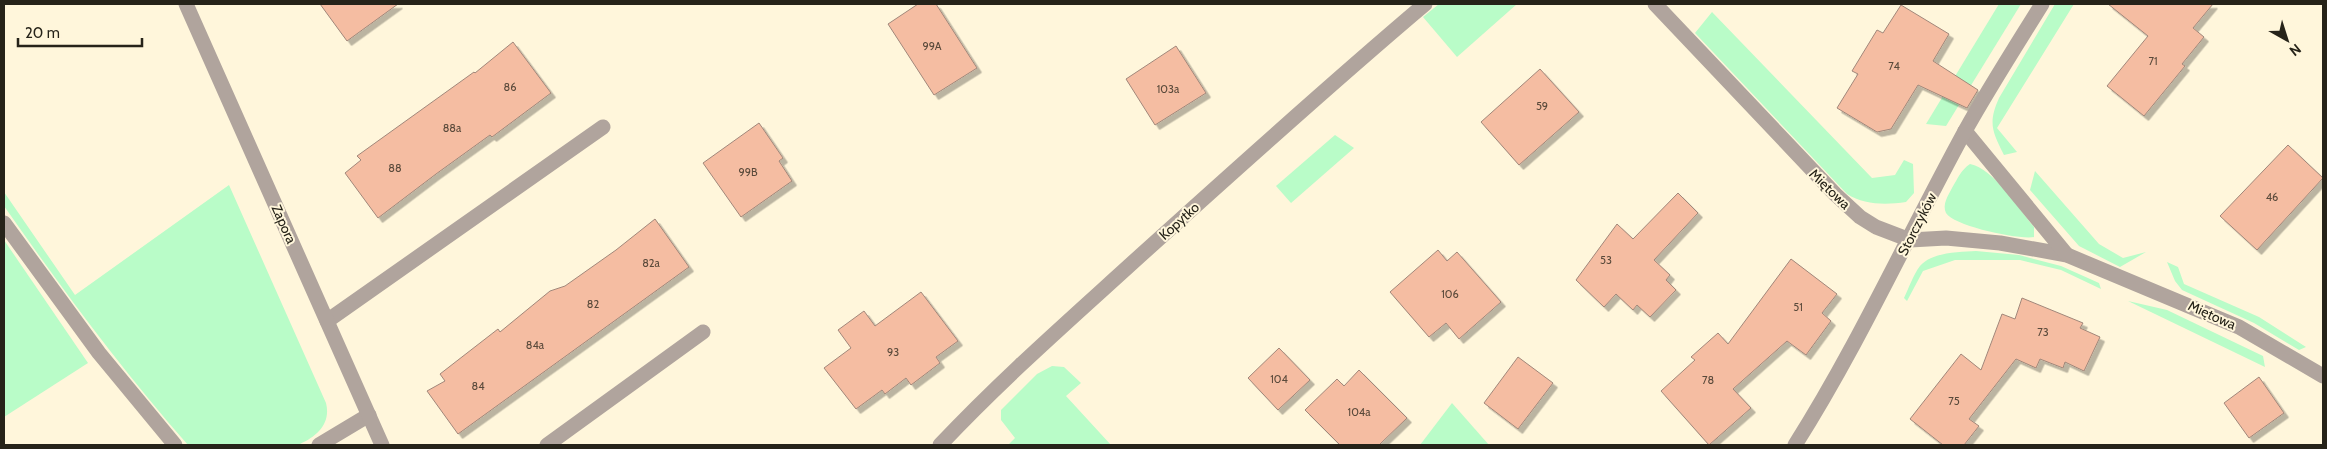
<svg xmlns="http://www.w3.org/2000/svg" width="2327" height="449" viewBox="0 0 2327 449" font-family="Cabin,sans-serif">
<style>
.green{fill:#b9fcc8}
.building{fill:#f5bda2;stroke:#a1877a;filter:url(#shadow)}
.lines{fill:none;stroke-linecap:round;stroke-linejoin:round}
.lane{stroke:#b0a49d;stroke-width:15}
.street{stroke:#b0a49d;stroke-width:15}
.labels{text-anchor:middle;stroke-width:4;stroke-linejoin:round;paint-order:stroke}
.number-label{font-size:11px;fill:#5a4a3b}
.street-label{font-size:14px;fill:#262319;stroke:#fff6db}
</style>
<defs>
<filter id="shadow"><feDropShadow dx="4.5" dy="4.5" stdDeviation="0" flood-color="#0004"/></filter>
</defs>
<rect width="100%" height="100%" fill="#fff6db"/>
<g class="green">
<path d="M 1439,4 L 1517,4 L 1457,57 L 1423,17 Z"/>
<path d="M 1999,4 L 2021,4 L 1946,126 L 1926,124 Z"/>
<path d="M 2055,4 L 2074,4 L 1997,128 L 2017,152 L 2004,155 C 1992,131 1988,123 1999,98 Z"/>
<path d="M 1712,12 L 1872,178 L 1895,175 L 1904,160 L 1913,164 L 1914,193 L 1906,202 C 1886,205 1864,205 1847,194 L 1695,33 Z"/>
<path d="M 1335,135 L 1354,148 L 1291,203 L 1276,186 Z"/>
<path d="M 1970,164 C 1994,169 2018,208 2034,227 L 2034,237 C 2019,240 1954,226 1946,213 C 1942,204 1948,196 1952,188 C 1958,178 1961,170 1970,164 Z"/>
<path d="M 2035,171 L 2099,244 L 2123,258 L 2146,252 L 2120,267 L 2079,246 L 2030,190 Z"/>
<path d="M 229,185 L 326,403 C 331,423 318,436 300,444 C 290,449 205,445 188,445 C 121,369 62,289 4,206 L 4,192 L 75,295 Z"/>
<path d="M 4,240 L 88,363 L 4,417 Z"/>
<path d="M 1976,251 L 2019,255 L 2061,266 L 2099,283 L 2101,289 L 2061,270 L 2020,260 L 1955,260 L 1923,271 L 1907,301 L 1904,298 C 1909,288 1913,275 1920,266 C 1932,252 1959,252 1976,251 Z"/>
<path d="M 2167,262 L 2178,267 L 2184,284 L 2259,317 L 2306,347 L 2299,350 L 2254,323 L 2182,290 L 2175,281 Z"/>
<path d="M 2128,301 L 2167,310 L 2263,356 L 2265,367 Z"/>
<path d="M 1052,366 L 1064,367 L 1081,383 L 1066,396 L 1111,445 L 1008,445 L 1015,438 L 1001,420 L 1001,410 L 1037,374 Z"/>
<path d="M 1452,403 L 1489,445 L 1420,445 Z"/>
</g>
<g class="building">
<path d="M 320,4 L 398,4 L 347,41 Z"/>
<path d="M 918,4 L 936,4 L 977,68 L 934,95 L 888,24 Z"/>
<path d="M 2108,4 L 2213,4 L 2193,28 L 2204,37 L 2182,64 L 2185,66 L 2144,116 L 2107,86 L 2148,36 Z"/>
<path d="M 1901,5 L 1949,34 L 1933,61 L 1978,90 L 1967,108 L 1918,85 L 1891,129 L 1877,132 L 1837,108 L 1858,74 L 1852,71 L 1877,30 L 1883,33 Z"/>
<path d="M 513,42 L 551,93 L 492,137 L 490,135 L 436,174 L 378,218 L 345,173 L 361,160 L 357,156 L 474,72 L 475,73 Z"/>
<path d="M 1176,46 L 1206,93 L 1155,125 L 1126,79 Z"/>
<path d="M 1540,69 L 1579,112 L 1519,165 L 1481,122 Z"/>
<path d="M 759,123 L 783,158 L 779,161 L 792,181 L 741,217 L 703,163 Z"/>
<path d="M 2288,145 L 2323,178 L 2257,250 L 2220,216 Z"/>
<path d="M 1678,193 L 1698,213 L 1654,260 L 1670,275 L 1666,280 L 1676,290 L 1650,317 L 1637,305 L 1633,310 L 1616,294 L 1604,307 L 1576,280 L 1617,224 L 1633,239 Z"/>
<path d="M 655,219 L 689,267 L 458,434 L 427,391 L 445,381 L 440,374 L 498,329 L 500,332 L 550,291 L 565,286 L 616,250 Z"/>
<path d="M 1438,250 L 1447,261 L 1457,252 L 1501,302 L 1459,339 L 1446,323 L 1429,337 L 1390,292 Z"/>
<path d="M 1791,259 L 1837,294 L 1822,313 L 1831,321 L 1806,355 L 1787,341 L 1733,389 L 1751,408 L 1709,445 L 1661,391 L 1695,360 L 1691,357 L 1718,333 L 1728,344 Z"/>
<path d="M 921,292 L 958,341 L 936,357 L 940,363 L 911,385 L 906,378 L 885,394 L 882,390 L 856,409 L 824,368 L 851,348 L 838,330 L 864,311 L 875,326 Z"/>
<path d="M 2022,298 L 2083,323 L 2080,328 L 2100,337 L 2084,371 L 2065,362 L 2063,368 L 2040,359 L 2036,368 L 2016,359 L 1969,419 L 1979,426 L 1964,445 L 1943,445 L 1910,419 L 1961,354 L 1981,370 L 2002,314 L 2015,319 Z"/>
<path d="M 1279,348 L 1310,380 L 1278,410 L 1248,378 Z"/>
<path d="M 1518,357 L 1553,383 L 1518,429 L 1484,403 Z"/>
<path d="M 1359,370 L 1407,418 L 1379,445 L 1340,445 L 1305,410 L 1337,379 L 1344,386 Z"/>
<path d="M 2259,377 L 2284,413 L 2249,438 L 2224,403 Z"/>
</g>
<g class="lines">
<g class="lane">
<path d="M 4,223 L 99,353 L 175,445"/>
<path d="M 327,321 L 603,127"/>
<path d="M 319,445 L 369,415"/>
<path d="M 547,445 L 703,332"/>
</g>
<g class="street">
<path d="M 186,4 L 382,445"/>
<path d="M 1655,4 L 1835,194 L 1860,217 L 1876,227 L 1910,240 L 1946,238 L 2000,243 L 2067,255 L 2239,327 L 2323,376"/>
<path d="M 1965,131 L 2067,255"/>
<path d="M 940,445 C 1003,378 1073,317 1141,255 C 1235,170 1328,86 1425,4"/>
<path d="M 1795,445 C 1859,344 1908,235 1965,131 C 1989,88 2016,46 2042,4"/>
</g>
</g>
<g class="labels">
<g class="number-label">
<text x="932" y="50">99A</text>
<text x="2153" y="65">71</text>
<text x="1894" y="70">74</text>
<text x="510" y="91">86</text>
<text x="1168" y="93">103a</text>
<text x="1542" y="110">59</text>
<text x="452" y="132">88a</text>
<text x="395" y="172">88</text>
<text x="748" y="176">99B</text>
<text x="2272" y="201">46</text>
<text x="1606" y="264">53</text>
<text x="651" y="267">82a</text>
<text x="1450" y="298">106</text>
<text x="593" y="308">82</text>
<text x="1798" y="311">51</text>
<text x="2043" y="336">73</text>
<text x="535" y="349">84a</text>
<text x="893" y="356">93</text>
<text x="1279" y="383">104</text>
<text x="1708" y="384">78</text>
<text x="478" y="390">84</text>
<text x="1954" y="405">75</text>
<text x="1359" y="416">104a</text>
</g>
<g class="street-label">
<text transform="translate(1830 189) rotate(44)" y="5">Miętowa</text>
<text transform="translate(1179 221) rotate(-42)" y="5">Kopytko</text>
<text transform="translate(284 224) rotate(66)" y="5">Zapora</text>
<text transform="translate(1917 224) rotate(-63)" y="5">Storczyków</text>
<text transform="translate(2212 315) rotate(24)" y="5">Miętowa</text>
</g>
</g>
<rect width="2327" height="449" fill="none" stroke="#262319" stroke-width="10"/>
<g transform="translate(2287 40) rotate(141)" stroke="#fff6db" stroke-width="4" paint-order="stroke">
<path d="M0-4L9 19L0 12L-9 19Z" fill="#262319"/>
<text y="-8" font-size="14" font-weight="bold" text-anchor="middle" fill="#262319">N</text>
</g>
<path d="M18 38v8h124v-8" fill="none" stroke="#262319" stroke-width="2.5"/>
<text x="25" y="38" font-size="15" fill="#262319" stroke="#fff6db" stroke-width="4" paint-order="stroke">20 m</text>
</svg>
